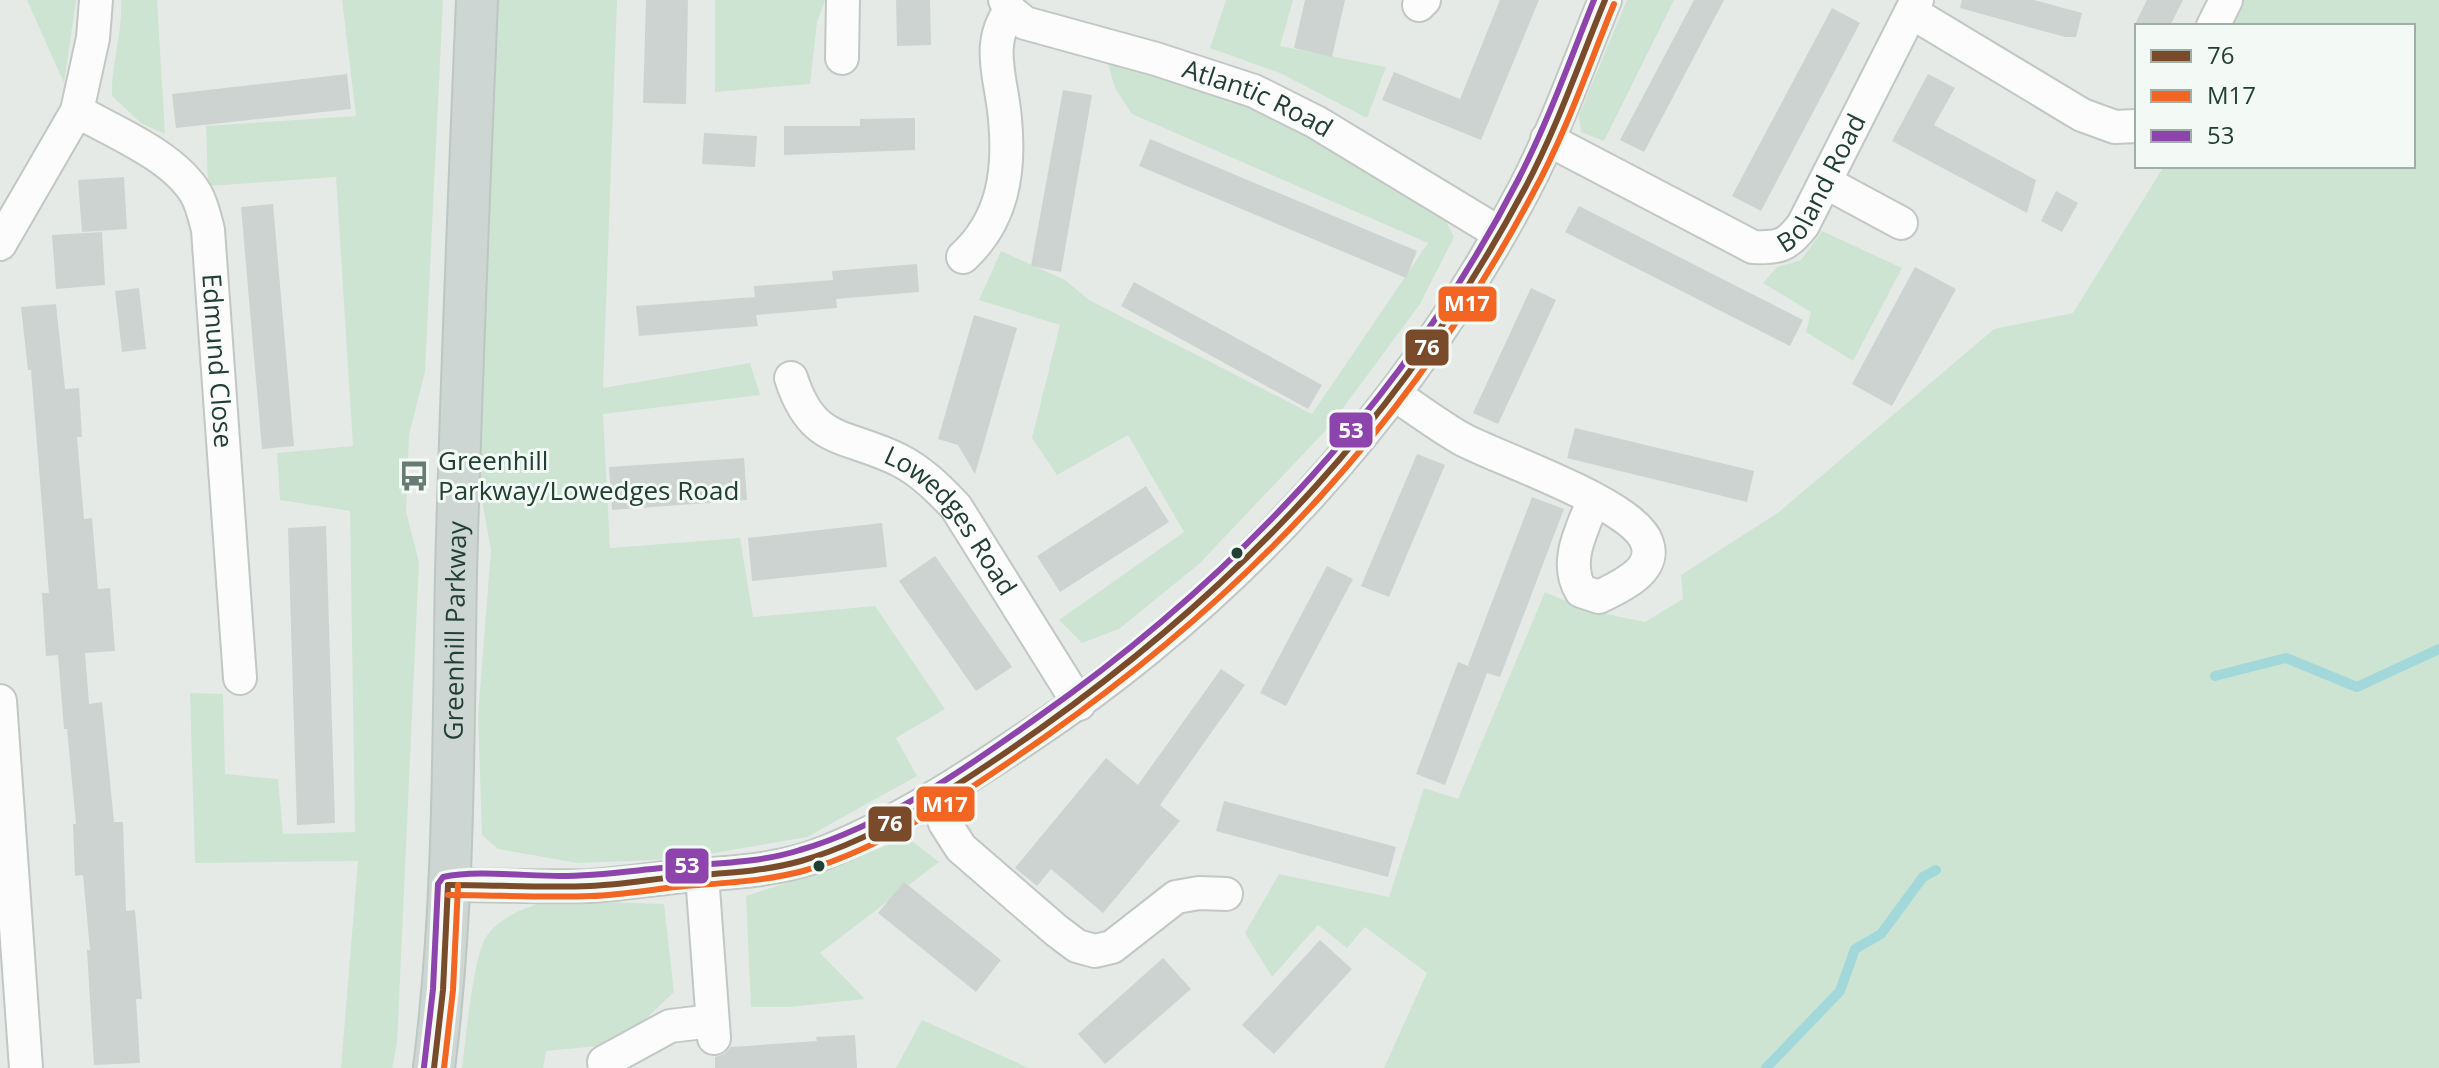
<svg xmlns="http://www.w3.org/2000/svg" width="2439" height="1068" viewBox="0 0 2439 1068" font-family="'Open Sans',sans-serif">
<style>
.green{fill:#cde4d2}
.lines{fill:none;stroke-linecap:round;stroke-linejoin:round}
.stream{stroke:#a3d8da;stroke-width:10}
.building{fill:#cdd3d0}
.minor-casing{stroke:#c2c7c4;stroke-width:36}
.major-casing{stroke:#bcc6c2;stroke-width:44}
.minor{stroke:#fbfcfb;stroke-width:32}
.major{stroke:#cdd6d3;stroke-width:40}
.bus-1-casing{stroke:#f3f9f5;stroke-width:12}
.bus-2-casing{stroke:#f3f9f5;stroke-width:12}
.bus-3-casing{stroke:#f3f9f5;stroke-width:12}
.bus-1{stroke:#7a4b2a;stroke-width:6}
.bus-2{stroke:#f26522;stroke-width:6}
.bus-3{stroke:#8e44ad;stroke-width:6}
.bus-dot{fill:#213f34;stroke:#f3f9f5;stroke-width:3}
.labels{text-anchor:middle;stroke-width:6;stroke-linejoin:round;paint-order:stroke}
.street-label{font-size:26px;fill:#213f34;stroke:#f3f9f5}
.poi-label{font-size:26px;fill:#213f34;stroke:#f3f9f5;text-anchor:start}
.line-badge{stroke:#f3f9f5;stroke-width:3}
.badge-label{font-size:22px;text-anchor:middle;font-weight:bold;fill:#fff}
</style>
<rect width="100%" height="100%" fill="#e5eae7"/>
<g class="green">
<path d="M 27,0 L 76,0 L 64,83 Z"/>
<path d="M 121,0 L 157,0 L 165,134 L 141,123 L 112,96 C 111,64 123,33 121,0 Z"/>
<path d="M 342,0 L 443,0 L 425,372 L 409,434 L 406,512 L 419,562 L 397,1044 L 392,1068 L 341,1068 L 358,861 L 195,863 L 190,693 L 223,694 L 225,774 L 278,779 L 283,834 L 355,832 L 350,511 L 280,500 L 277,453 L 353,446 L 336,177 L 208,186 L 206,126 L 356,116 Z"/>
<path d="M 493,0 L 617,0 L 603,388 L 750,363 L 760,395 L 603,414 L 610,548 L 740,538 L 753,617 L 875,606 L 945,709 L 896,738 L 917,776 L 807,837 L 679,859 L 577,863 L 498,849 L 482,835 L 478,715 L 491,550 L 477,472 Z"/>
<path d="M 715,0 L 825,0 L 817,22 L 810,84 L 715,92 Z"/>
<path d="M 1226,0 L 1293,0 L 1280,46 L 1386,67 L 1367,118 L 1280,73 L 1210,48 Z"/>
<path d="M 1627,0 L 1674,0 L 1604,141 L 1581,132 L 1579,115 Z"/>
<path d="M 2238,0 L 2439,0 L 2439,1068 L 1384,1068 L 1427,973 L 1365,927 L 1347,948 L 1318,925 L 1272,977 L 1245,933 L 1279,874 L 1389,897 L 1424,788 L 1458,799 L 1545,592 L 1587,610 L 1645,622 L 1683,599 L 1681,575 L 1779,512 L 1994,329 L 2073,313 L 2164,166 L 2413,166 L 2413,26 L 2227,26 Z"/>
<path d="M 1106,57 L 1132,60 L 1245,105 L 1353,156 L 1444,218 L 1454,237 L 1420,304 L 1329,427 L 1199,564 L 1119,629 L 1082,643 L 1059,620 L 1184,532 L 1128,435 L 1057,475 L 1032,438 L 1060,325 L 979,300 L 1001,251 L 1065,280 L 1089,300 L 1312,414 L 1428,243 L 1132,114 L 1115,88 Z"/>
<path d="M 1822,231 L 1902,268 L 1853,361 L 1806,332 L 1811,312 L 1763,283 L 1777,267 L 1801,260 Z"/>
<path d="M 907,837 L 939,862 L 820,953 L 865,999 L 789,1007 L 751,1007 L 746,896 L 830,869 Z"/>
<path d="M 547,900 L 664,904 L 674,992 L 619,1044 L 546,1051 L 543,1068 L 462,1068 C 466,1040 473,953 488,934 C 503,915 525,909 547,900 Z"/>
<path d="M 922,1020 L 1029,1068 L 896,1068 Z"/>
</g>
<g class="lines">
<g class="stream">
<path d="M 2215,676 L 2286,658 L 2357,687 L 2439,649"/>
<path d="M 1766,1068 L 1840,991 L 1855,949 L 1881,934 L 1923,877 L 1936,870"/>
</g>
</g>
<g class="building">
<path d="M 646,0 L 688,0 L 686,104 L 643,103 Z"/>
<path d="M 896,0 L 930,0 L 931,45 L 897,46 Z"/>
<path d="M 1305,0 L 1345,0 L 1332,57 L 1294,48 Z"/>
<path d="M 1500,0 L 1539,0 L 1481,140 L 1382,100 L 1394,72 L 1460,99 Z"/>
<path d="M 1694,0 L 1724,0 L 1644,152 L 1620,140 Z"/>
<path d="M 1962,0 L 2034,0 L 2082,13 L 2076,37 L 2065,37 L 1960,8 Z"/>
<path d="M 2147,0 L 2183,0 L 2170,26 L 2134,26 Z"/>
<path d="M 1832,8 L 1860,23 L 1761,211 L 1732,196 Z"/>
<path d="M 347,74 L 351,109 L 176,128 L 172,94 Z"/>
<path d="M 1928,74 L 1955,88 L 1934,125 L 2036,180 L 2027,213 L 1892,141 Z"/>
<path d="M 1063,90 L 1092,95 L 1061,272 L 1031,266 Z"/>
<path d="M 915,118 L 915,150 L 784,155 L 784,126 L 860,126 L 860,119 Z"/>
<path d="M 704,133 L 757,136 L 755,167 L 702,164 Z"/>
<path d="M 1150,139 L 1417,251 L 1406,278 L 1139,166 Z"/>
<path d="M 124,177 L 127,229 L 82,232 L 78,180 Z"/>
<path d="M 2056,191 L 2078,203 L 2062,232 L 2041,221 Z"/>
<path d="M 273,204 L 294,446 L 262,449 L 241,207 Z"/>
<path d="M 1579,206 L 1803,320 L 1790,346 L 1565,232 Z"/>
<path d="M 102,232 L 105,285 L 56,289 L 52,235 Z"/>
<path d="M 917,264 L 919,292 L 836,299 L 837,308 L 756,315 L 758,326 L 639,336 L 636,306 L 755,297 L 755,300 L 754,286 L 833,280 L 832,271 Z"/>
<path d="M 1915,267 L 1956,289 L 1892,406 L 1852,384 Z"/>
<path d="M 1134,282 L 1322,385 L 1308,409 L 1121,306 Z"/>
<path d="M 139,288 L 146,349 L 122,352 L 115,291 Z"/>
<path d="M 1531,288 L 1556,300 L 1498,424 L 1473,413 Z"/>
<path d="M 56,304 L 65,389 L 79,388 L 82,437 L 77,437 L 84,519 L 92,518 L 98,589 L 110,588 L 115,651 L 85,653 L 89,704 L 102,702 L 114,822 L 123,822 L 126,911 L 135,910 L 142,999 L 136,999 L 140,1063 L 94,1065 L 87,950 L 90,950 L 83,875 L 75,876 L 73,824 L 76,824 L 67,729 L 64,729 L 58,655 L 46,656 L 42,593 L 49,593 L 31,370 L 28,370 L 21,307 Z"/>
<path d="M 974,315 L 1017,328 L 975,474 L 958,445 L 938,439 Z"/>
<path d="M 1575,428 L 1754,471 L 1747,502 L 1567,458 Z"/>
<path d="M 1417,454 L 1445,465 L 1389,597 L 1361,586 Z"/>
<path d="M 744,458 L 747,500 L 612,510 L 609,467 Z"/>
<path d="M 1146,486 L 1169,522 L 1060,592 L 1037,556 Z"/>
<path d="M 1532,497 L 1564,509 L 1500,677 L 1487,673 L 1445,785 L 1416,774 L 1458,662 L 1471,667 L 1468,665 Z"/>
<path d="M 882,523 L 887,567 L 752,581 L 748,538 Z"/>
<path d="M 326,526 L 335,823 L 297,825 L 288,528 Z"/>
<path d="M 935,556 L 1012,667 L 976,691 L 899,581 Z"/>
<path d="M 1327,566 L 1353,579 L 1286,706 L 1260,693 Z"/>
<path d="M 1221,669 L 1245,685 L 1160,805 L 1180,821 L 1103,913 L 1051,869 L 1037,886 L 1015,868 L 1106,758 L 1138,785 Z"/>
<path d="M 1224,801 L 1396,847 L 1388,877 L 1216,831 Z"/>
<path d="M 904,882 L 1001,960 L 976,992 L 878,913 Z"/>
<path d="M 1320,940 L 1352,969 L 1274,1054 L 1242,1025 Z"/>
<path d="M 1163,958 L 1191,989 L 1105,1064 L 1078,1034 Z"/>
<path d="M 855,1035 L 857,1068 L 715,1068 L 715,1057 L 724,1054 L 731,1047 L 817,1041 L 816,1037 Z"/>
</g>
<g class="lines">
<g class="minor-casing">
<g id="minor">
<path id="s1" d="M 1005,0 L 1010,11 L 1025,23 L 1156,59 L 1254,91 L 1316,122 L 1499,233"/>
<path d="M 1419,5 L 1424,0"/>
<path d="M 1911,12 L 2082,115 L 2115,127 L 2137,126"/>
<path d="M 2213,26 L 2226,0"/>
<path d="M 842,58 L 843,0"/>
<path id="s2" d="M 77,111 C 114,132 174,156 196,194 C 202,204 205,218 208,230 L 240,678"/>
<path id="s3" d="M 1547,139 L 1753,247 C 1779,248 1787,246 1803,225 L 1917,0"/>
<path d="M 1825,182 L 1901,223"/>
<path d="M 0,244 L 77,111 L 93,38 L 96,0"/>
<path d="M 963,257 C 1003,220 1010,172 1005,119 C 1002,80 985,45 1010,11"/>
<path id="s4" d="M 791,378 C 813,446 845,433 899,460 C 921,471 939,489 956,507 L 1079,704"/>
<path d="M 1395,395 C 1417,409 1439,426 1462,439 C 1501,460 1635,504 1647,543 C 1657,571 1619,587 1599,597 L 1581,591 C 1563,561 1583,528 1594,499"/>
<path d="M 0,701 L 26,1068"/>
<path d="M 936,798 L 945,823 L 961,848 L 1057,931 L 1077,946 L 1095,951 L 1112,947 L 1176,897 L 1199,893 L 1226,894"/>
<path d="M 702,875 L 714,1038"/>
<path d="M 448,885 C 495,885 543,887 590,886 C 621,884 652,879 684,876 C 727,873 774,871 816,856 C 892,827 961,782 1028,737 C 1236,599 1409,409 1525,188 C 1556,128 1579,63 1605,0"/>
<path d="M 605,1068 L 604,1062 L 670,1026 L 712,1021"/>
</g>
</g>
<g class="major-casing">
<g id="major">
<path id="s5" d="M 434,1068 C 455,905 453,738 456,573 C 461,382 469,191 477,0"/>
</g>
</g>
<use href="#minor" class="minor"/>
<use href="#major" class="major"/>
<g class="bus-1-casing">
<g id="bus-1">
<path d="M 448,885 C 495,885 543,888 590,886 C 621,885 652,879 684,876 C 723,873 762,872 801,861 C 884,837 970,778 1041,728 C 1246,582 1406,411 1525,188 C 1557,128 1579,63 1605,0"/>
<path d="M 434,1068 L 443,990 L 448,885"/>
</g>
</g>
<g class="bus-2-casing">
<g id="bus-2">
<path d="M 448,895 C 495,895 543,898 591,896 C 622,895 654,889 685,886 C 725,883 765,881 803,871 C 888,847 974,787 1045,737 C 1253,590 1413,419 1533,193 C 1566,133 1588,67 1614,4"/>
<path d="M 444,1068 L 453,990 L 458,885"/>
</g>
</g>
<g class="bus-3-casing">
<path id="bus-3" d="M 424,1067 L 433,989 L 438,884 L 443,877 C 475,870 525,876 560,876 C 602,876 642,869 684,866 C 723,863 763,862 800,850 C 884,826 968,767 1038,717 C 1237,577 1406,397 1518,180 C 1548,122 1570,60 1594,0"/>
</g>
<use href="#bus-1" class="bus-1"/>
<use href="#bus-2" class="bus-2"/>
<use href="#bus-3" class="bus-3"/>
</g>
<defs>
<g id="bus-bare" transform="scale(2.4)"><path d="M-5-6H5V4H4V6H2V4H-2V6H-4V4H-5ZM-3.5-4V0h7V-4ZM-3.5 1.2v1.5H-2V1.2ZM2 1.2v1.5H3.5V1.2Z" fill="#667b73" stroke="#f3f9f5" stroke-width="2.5" paint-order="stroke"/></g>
</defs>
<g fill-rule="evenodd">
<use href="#bus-bare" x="414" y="476"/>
</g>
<g class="bus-dot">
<circle cx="1237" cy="553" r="7"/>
<circle cx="819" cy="866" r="7"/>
</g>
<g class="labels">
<g class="street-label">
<text dy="9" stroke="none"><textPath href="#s1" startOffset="276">Atlantic Road</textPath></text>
<text dy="9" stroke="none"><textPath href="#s3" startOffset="336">Boland Road</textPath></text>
<text dy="9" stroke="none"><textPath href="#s2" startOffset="316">Edmund Close</textPath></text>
<text dy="9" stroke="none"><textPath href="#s4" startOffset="224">Lowedges Road</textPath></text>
<text dy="9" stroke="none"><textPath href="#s5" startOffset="438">Greenhill Parkway</textPath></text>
</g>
<g class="poi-label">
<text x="438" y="470">Greenhill<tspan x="438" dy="30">Parkway/Lowedges Road</tspan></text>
</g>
</g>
<g class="line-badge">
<rect x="1437" y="285" width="61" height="38" rx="8" fill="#f26522"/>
<rect x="1404" y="328" width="46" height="39" rx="8" fill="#7a4b2a"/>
<rect x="1328" y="411" width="46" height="38" rx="8" fill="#8e44ad"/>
<rect x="915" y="785" width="61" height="38" rx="8" fill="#f26522"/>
<rect x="867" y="805" width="46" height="38" rx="8" fill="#7a4b2a"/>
<rect x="664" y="847" width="46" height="38" rx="8" fill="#8e44ad"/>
</g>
<g class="badge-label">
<text x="1467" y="311">M17</text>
<text x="1427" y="355">76</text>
<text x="1351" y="438">53</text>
<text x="945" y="812">M17</text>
<text x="890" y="831">76</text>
<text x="687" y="873">53</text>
</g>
<rect x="2135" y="24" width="280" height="144" fill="#f3f9f5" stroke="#9fafa8" stroke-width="2"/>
<rect x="2151" y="50" width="40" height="12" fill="#7a4b2a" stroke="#9fafa8" stroke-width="2"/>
<text x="2207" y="64" font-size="24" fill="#213f34">76</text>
<rect x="2151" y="90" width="40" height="12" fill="#f26522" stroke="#9fafa8" stroke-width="2"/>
<text x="2207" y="104" font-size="24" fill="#213f34">M17</text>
<rect x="2151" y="130" width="40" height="12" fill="#8e44ad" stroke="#9fafa8" stroke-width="2"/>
<text x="2207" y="144" font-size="24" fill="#213f34">53</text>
</svg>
